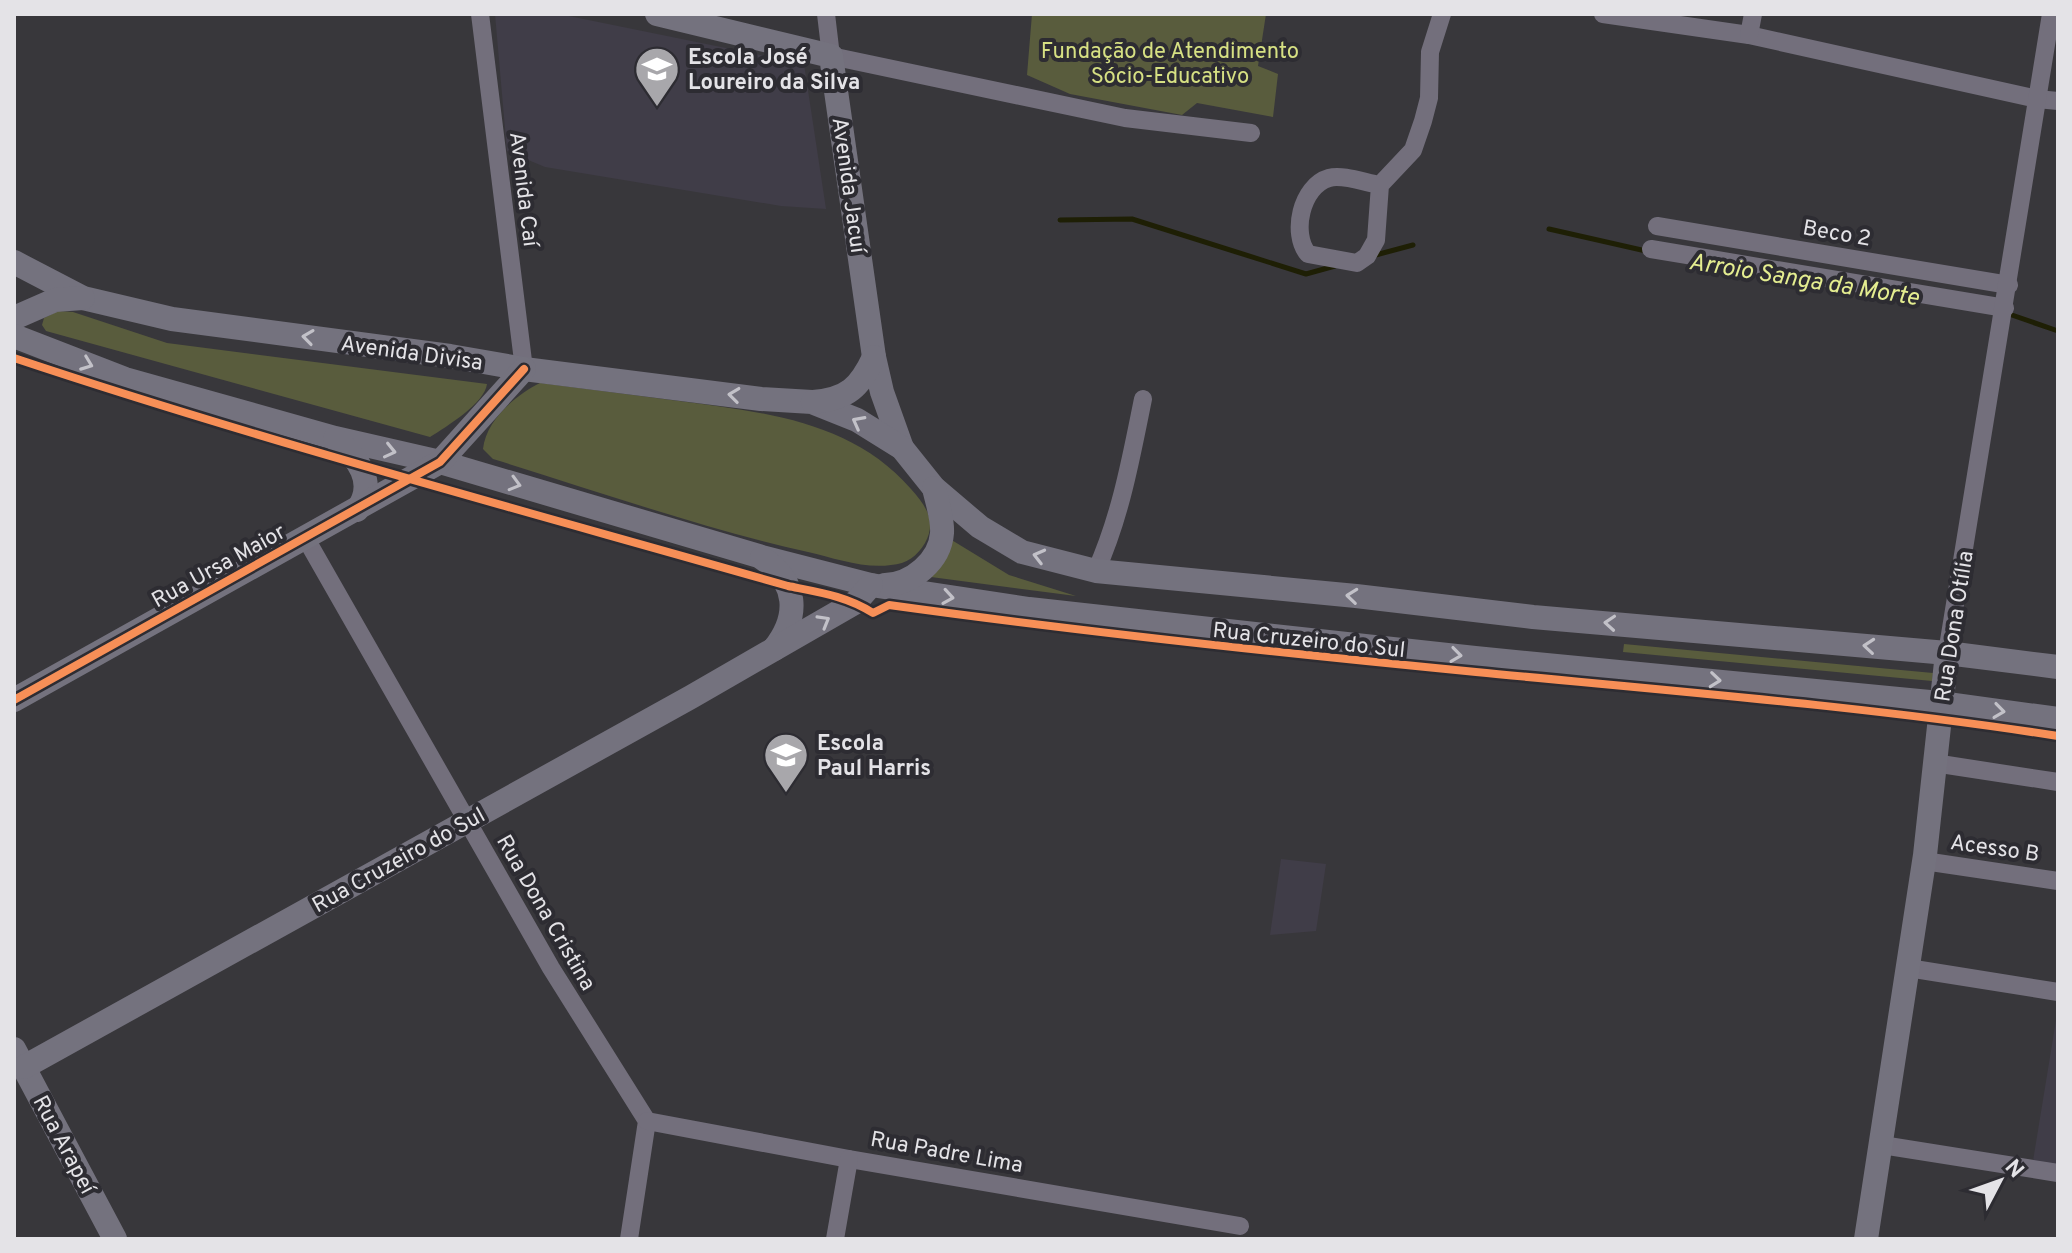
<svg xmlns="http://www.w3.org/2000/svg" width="2072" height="1253" viewBox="0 0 2072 1253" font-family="Overpass,sans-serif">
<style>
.built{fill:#403d48}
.green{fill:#595c3d}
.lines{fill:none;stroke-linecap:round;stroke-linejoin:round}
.stream{stroke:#1e1f05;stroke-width:5}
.street{stroke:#736f7c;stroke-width:18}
.secondary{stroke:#74727e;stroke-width:24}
.cycleway-casing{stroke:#2d2c32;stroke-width:13}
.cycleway{stroke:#f78f57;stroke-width:8}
.oneway{stroke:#c2c1c8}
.labels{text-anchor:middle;stroke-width:8;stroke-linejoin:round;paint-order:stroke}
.park-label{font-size:22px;fill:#d6e083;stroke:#2d2c32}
.poi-label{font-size:22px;font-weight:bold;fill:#e4e3e7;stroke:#2d2c32;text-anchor:start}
.street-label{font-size:22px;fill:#e4e3e7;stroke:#2d2c32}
.water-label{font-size:24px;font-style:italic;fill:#e4ed90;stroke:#2d2c32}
</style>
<rect width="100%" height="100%" fill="#38373b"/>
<g class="built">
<path d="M 495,14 L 559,14 L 804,64 L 826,209 L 781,206 L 545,167 L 507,151 Z"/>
<path d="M 1281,859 L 1326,864 L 1316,931 L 1270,935 Z"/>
<path d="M 2058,1008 L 2058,1165 L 2033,1161 Z"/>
</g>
<g class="green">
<path d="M 1032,14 L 1266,14 L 1258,66 L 1278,74 L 1273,117 L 1197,103 L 1182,115 L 1070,94 L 1027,75 Z"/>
<path d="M 58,311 L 73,312 L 167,343 L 487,384 C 485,403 446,427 430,437 L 46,331 L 42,325 L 44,318 Z"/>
<path d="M 540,383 C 587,389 633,395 679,401 C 763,412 852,421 911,489 C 926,506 937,521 925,543 C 917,556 907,564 891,565 C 864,569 834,558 808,552 C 701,528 597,491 493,459 L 483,449 C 486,420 516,395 540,383 Z"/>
<path d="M 950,539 L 1009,575 L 1076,596 L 931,577 Z"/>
<path d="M 1624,644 L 1933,673 L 1932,681 L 1623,652 Z"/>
</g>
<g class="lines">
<g class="stream">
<path d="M 1060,220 L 1132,219 L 1306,274 L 1335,266"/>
<path d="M 1549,229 L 1646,251"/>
<path d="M 1372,256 L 1413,245"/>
<path d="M 2006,313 L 2058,331"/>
</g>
<g class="street">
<path d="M 480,14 L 524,369"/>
<path d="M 826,14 L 831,56 L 1125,118 L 1251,133"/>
<path d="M 1603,14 L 1749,35 L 2037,99 L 2058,101"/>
<path d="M 1749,35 L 1753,14"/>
<path d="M 1380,185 C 1366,183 1343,174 1329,178 C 1301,186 1291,234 1308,254 L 1357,263 L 1367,256 L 1376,240 L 1380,185 L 1413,150 L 1423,121 L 1429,98 L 1430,52 L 1442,14"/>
<path d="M 1657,226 L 2009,285"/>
<path d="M 1651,249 L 2005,308"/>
<path d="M 305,537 L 551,968 L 647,1121 L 629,1239"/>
<path d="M 1096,571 C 1121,515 1131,458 1143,399"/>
<path d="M 1947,653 L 2051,14"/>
<path d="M 1934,763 L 2058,782"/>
<path d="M 1924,861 L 2058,881"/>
<path d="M 1908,968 L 2058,992"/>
<path d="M 647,1121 L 849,1159 L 1240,1226"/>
<path d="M 1882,1145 L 2058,1173"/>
<path d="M 835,1239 L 849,1159"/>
</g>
<g class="secondary">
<path d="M 657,14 L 831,56 L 874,357 L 882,392 L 902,448"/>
<path d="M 14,262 L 83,298 L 172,319 L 450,356 L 524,369 L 761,399 L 812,402 L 857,420 L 902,448 L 934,488 L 980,527 L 1022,552 L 1096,571 L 1356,596 L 1533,617 L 1947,653 L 2058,667"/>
<path d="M 14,318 L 55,300 L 83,298"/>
<path d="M 14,336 L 125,379 L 335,438 L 440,462 L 762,557 L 871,585 L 1029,609 L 1475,658 L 1940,703 L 2058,719"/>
<path d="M 813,402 C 848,399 860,387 874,357"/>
<path d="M 335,439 C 357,456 378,483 357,510"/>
<path d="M 762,558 C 798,582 800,616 774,649"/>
<path d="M 885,585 C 912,584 940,561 942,533 C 943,518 937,502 934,488"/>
<path d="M 14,700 L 440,462 L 524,369"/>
<path d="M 14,1049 L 115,1239"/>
<path d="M 24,1067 L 691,697 L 856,602 L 871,585"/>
<path d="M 1866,1239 L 1925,855 L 1947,653"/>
</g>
<g class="cycleway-casing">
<g id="cycleway">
<path d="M 14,358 C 269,443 529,512 788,586 C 818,592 847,596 873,613 L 889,605 C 1084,632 1280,653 1476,672 C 1670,691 1865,706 2058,736"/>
<path d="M 14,700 L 440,462 L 524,369"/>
</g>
</g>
<use href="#cycleway" class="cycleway"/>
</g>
<defs><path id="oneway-chevron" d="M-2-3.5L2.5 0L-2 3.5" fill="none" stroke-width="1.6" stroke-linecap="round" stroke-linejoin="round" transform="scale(2)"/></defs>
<g class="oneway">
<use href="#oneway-chevron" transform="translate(308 337) rotate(-172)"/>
<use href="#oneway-chevron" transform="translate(87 364) rotate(21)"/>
<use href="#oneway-chevron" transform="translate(734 395) rotate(-173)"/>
<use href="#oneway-chevron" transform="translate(858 422) rotate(-152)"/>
<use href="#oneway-chevron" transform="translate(390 451) rotate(13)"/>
<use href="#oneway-chevron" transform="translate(515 484) rotate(16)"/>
<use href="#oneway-chevron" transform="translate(1039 556) rotate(-166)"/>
<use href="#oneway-chevron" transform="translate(1352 596) rotate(-174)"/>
<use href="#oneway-chevron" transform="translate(948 597) rotate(9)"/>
<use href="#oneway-chevron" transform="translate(824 621) rotate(-30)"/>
<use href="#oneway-chevron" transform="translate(1610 623) rotate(-176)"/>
<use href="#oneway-chevron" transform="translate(1869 646) rotate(-175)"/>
<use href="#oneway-chevron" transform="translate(1456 655) rotate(8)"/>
<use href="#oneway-chevron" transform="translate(1715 680) rotate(6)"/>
<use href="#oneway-chevron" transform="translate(1999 711) rotate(8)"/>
</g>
<defs>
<g id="school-pin" transform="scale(2.3)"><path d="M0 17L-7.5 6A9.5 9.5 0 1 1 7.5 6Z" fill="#a8a7ab" stroke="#2d2c32"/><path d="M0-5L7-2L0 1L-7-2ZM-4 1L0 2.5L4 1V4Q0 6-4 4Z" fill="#fff"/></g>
</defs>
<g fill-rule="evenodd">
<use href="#school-pin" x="657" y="69"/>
<use href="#school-pin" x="786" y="755"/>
</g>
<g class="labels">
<g class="park-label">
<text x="1170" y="58">Fundação de Atendimento<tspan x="1170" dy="25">Sócio-Educativo</tspan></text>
</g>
<g class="poi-label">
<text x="688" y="64">Escola José<tspan x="688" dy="25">Loureiro da Silva</tspan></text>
<text x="817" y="750">Escola<tspan x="817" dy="25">Paul Harris</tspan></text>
</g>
<g class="street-label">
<text transform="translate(850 185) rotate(82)" y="8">Avenida Jacuí</text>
<text transform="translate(525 189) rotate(83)" y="8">Avenida Caí</text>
<text transform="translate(1837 232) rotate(10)" y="8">Beco 2</text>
<text transform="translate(412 352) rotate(8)" y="8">Avenida Divisa</text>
<text transform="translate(218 565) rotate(-29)" y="8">Rua Ursa Maior</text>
<text transform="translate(1953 626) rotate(-81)" y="8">Rua Dona Otília</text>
<text transform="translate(1309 639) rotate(6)" y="8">Rua Cruzeiro do Sul</text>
<text transform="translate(1995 847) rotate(8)" y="8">Acesso B</text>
<text transform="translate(398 859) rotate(-29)" y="8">Rua Cruzeiro do Sul</text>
<text transform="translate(547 912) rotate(60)" y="8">Rua Dona Cristina</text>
<text transform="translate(65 1144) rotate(62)" y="8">Rua Arapeí</text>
<text transform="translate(947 1151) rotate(10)" y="8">Rua Padre Lima</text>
</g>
<g class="water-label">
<text transform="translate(1804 279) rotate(9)" y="8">Arroio Sanga da Morte</text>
</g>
</g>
<rect width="2072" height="1253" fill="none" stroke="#e4e3e7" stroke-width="32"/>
<g transform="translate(2000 1181) rotate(49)" stroke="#2d2c32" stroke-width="6" paint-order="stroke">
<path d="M0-6L14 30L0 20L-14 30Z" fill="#e4e3e7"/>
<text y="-12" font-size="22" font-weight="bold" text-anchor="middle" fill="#e4e3e7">N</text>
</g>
</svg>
